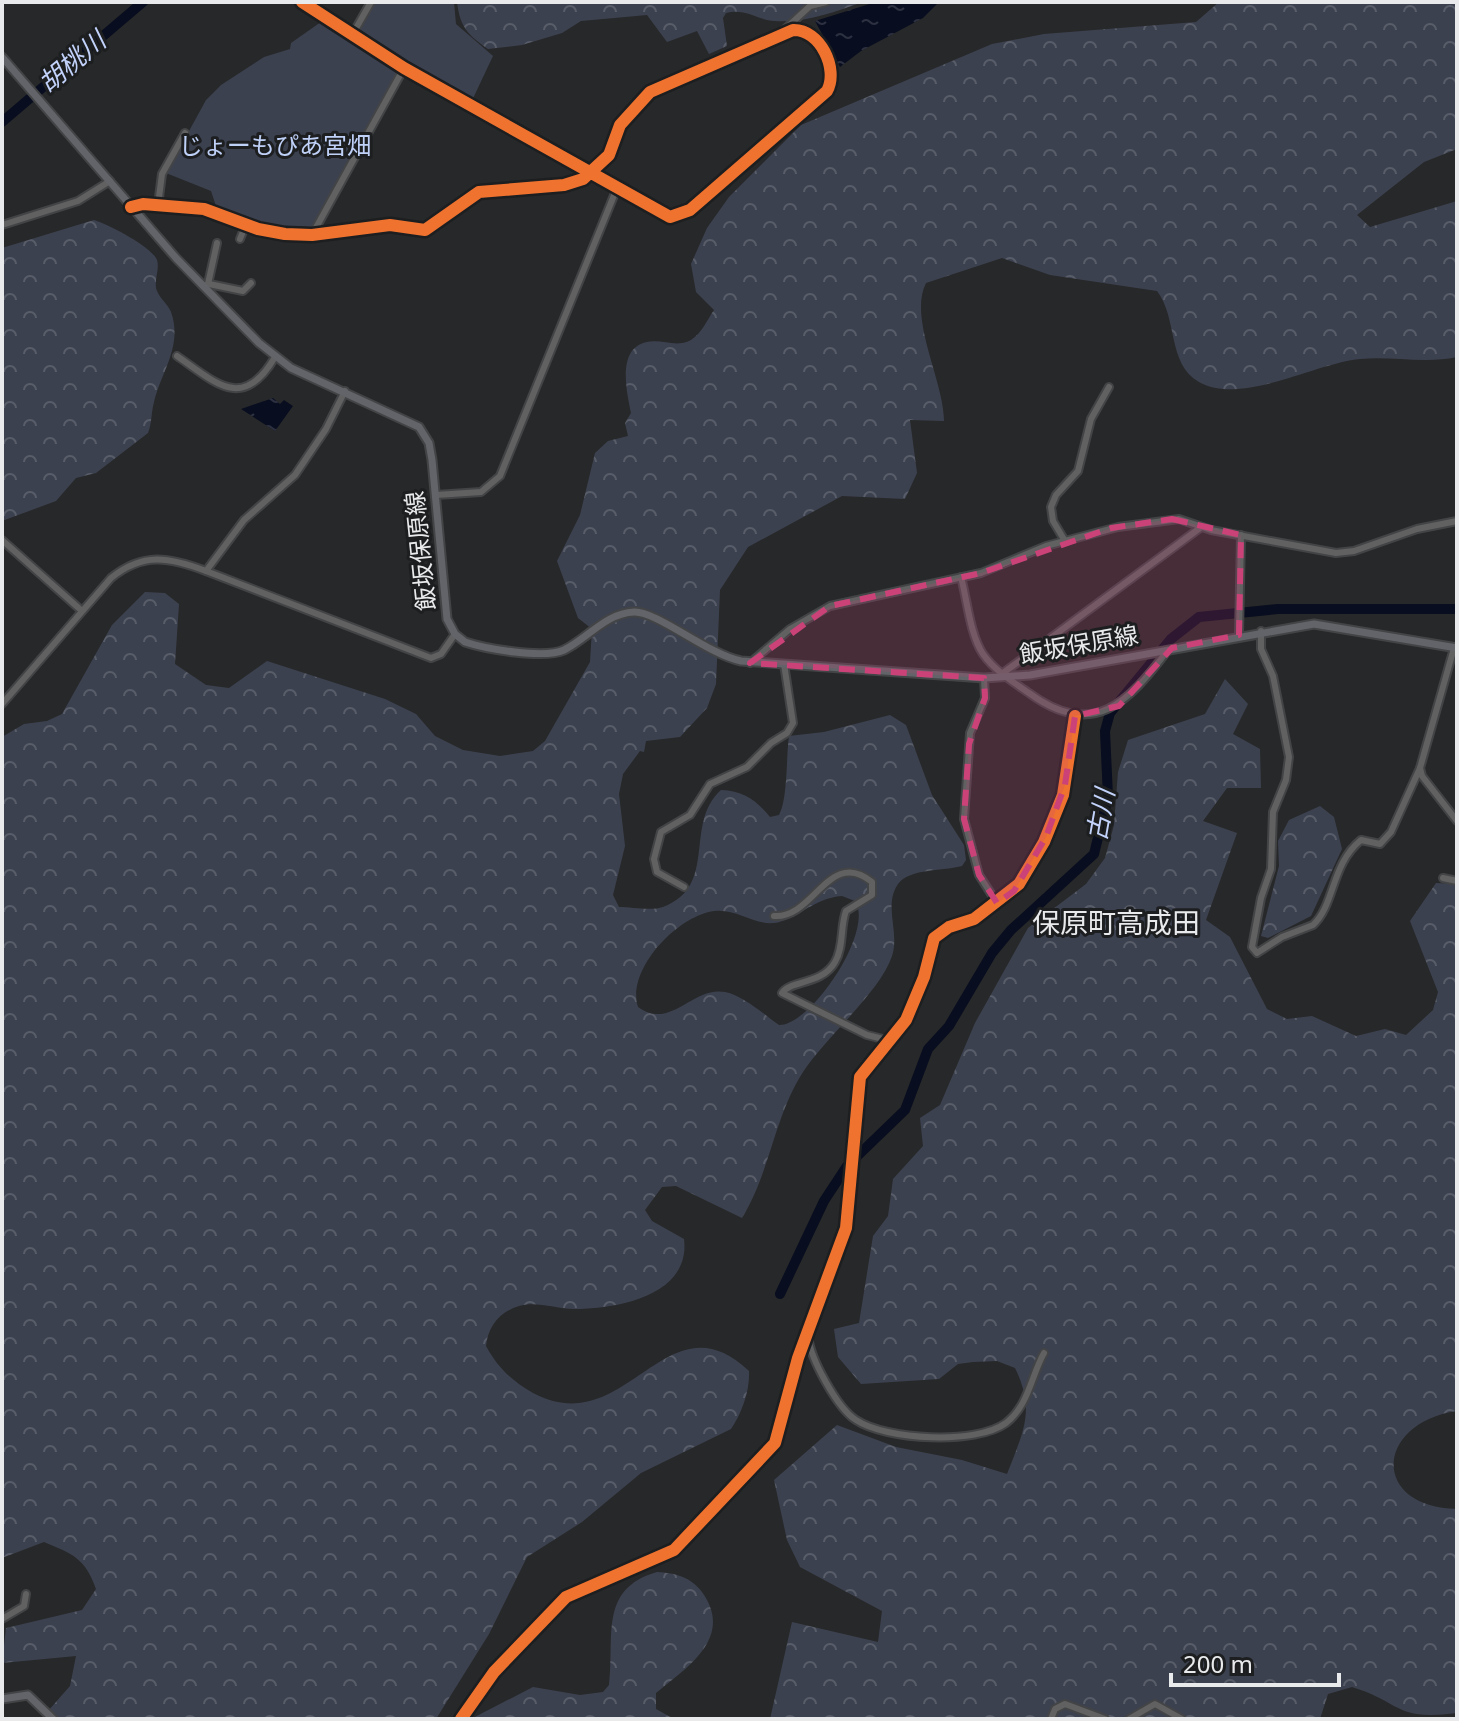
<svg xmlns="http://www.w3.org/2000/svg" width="1459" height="1721" viewBox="0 0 1459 1721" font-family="'Noto Sans','Noto Sans JP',sans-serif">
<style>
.green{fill:#3c4150}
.forest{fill:url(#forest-crowns);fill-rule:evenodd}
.water{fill:url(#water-ripples)}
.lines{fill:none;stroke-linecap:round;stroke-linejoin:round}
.river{stroke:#080d1f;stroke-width:10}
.minor-casing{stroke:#434446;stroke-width:10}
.major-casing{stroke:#434446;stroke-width:11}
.minor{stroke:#616162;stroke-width:6}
.major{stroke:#626469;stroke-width:7}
.cycleway-casing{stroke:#1c1e20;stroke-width:17}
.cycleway{stroke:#ef722f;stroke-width:12}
.marked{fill:#ca4278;fill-opacity:0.2;stroke:#ca4278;stroke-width:6;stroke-dasharray:16 10;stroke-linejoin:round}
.labels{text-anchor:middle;stroke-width:6;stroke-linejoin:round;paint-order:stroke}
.park-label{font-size:24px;fill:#c0d1f8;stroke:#1c1e20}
.street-label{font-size:24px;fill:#e9eaec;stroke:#1c1e20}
.water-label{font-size:26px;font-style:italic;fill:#c2d2fa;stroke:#1c1e20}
.quarter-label{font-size:28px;fill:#e9eaec;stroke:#1c1e20}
</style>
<defs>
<pattern id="forest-crowns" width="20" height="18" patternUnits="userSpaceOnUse" patternTransform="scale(2)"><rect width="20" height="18" fill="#3c4150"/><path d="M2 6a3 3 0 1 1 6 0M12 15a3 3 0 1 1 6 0" fill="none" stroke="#585d69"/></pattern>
<pattern id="water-ripples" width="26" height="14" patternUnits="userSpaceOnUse" patternTransform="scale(2)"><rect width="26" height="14" fill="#080d1f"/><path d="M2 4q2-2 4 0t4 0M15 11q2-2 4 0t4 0" fill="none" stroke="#2c3040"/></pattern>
</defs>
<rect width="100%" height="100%" fill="#272829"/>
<path class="green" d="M 374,2 L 454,2 L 456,24 L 493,56 L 468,109 L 405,75 L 316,230 L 273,228 L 217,209 L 211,191 L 166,173 L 206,100 L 221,85 L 264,57 L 290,49 L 291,43 L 328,17 L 351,32 Z"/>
<g class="forest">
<path d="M 457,2 L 863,2 C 833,12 807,23 775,21 C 757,20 746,8 726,13 L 723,18 L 727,46 L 709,54 L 697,31 L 667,42 L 647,15 L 581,21 L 562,33 L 522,45 L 488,49 C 468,35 460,27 457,2 Z"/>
<path d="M 1219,2 L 1457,2 L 1457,149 L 1424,162 L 1357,215 L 1370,227 L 1457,201 L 1457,357 C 1425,364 1392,356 1360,359 C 1316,363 1240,406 1199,382 C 1167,364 1178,318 1157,291 L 1050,275 L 1002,258 L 926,283 C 908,318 944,381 944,421 L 910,420 L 917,473 L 905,499 L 842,496 L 748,547 L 720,590 L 716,684 L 707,708 L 680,737 L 646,741 L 644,752 L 640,751 L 623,774 L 619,794 L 625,846 L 613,895 L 619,907 C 631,907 652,911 663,907 C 719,886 683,824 721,790 C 744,791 756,800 770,817 L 779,815 C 788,799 786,757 789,736 L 824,732 L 890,715 L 906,725 L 932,795 L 964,845 L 966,860 L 962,866 C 944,871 910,868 898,884 C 883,906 900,932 892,956 C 880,992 826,1037 803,1072 C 774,1117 770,1173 742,1218 L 676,1186 L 662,1187 L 645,1210 L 652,1221 L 684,1239 C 691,1295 618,1309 574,1309 C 557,1309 536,1301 519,1306 C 499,1312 488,1327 486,1346 C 498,1368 512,1381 533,1393 C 627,1443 666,1292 749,1371 C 750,1390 742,1413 731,1429 L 641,1473 L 582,1522 L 527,1557 L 489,1634 L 436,1719 L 41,1719 L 70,1686 L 76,1656 L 2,1663 L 6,1628 L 82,1610 L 96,1589 C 85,1558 73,1554 44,1542 L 2,1558 L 2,737 L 24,724 L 47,721 L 62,714 L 112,625 L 145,592 L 165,593 L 179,604 L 175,664 L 206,685 L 229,688 L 267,661 L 385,699 L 416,714 L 435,736 L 463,750 L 500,756 L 533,751 L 545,741 L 590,662 L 592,629 L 578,618 L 557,561 L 580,515 L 595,453 L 608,441 L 628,436 L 625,423 L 631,413 C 627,393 616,348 647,342 C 663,339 676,348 691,340 C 702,333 707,320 714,310 L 696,292 L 691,264 L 707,228 L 729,197 L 801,125 L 992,44 L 1044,34 L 1196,22 ZM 842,896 L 855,901 C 875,930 811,1026 779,1025 C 763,1014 744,996 725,992 C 692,986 671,1031 638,1007 C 626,970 677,916 714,911 C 735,908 755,925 774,923 C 795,921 813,898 842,896 Z"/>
<path d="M 94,220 C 109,225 151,246 157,260 C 160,270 153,282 157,291 C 160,299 168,304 171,312 C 183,346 161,372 154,402 C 151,413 152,423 148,433 L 96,473 L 76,478 L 56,501 L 2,521 L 2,248 Z"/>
<path d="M 1225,679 L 1248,704 L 1233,734 L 1260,749 L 1261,788 L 1227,788 L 1203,821 L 1237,833 L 1206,920 L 1230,937 L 1267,1009 L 1287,1019 L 1312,1016 L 1356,1036 L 1385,1029 L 1406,1035 L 1433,1010 L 1438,992 L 1410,921 L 1436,883 L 1457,884 L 1457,1411 C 1375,1423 1370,1507 1457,1509 L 1457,1713 C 1393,1721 1402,1702 1352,1687 L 1328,1694 L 1320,1719 L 770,1719 L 792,1622 L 878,1642 L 882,1611 L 800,1567 L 787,1540 L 774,1480 L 837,1425 L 896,1447 L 962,1460 L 1007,1474 C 1023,1432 1036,1411 1015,1368 L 997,1361 L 973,1362 L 958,1364 L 939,1379 L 861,1384 L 838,1357 L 834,1329 L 859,1323 L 873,1236 L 888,1216 L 893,1179 L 923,1146 L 920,1118 L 940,1105 L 975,1023 L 1028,928 L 1086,884 L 1105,858 L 1114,825 L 1118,772 L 1128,740 L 1205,714 Z"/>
<path d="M 1320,806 L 1334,817 L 1342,849 L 1311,916 L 1268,938 L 1261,936 L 1279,866 L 1278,841 L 1289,820 Z"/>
<path d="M 657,1572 C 675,1573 691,1577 702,1592 C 734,1637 689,1666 656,1693 L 656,1709 L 674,1719 L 471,1719 L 533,1687 L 580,1695 L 603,1692 L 609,1685 C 615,1637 598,1589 657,1572 Z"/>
</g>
<g class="water">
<path d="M 876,2 L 939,2 L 923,18 L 861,51 L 840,67 L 815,21 Z"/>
<path d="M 273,398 L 280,404 L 284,400 L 293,406 L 275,431 L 241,409 Z"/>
</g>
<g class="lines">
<g class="river">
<path d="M 2,122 L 143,2"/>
<path d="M 780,1294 L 824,1201 L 847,1166 L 905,1110 L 928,1049 L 949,1026 L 992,953 L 1011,930 L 1094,854 L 1108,797 L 1105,731 L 1110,713 L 1171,639 L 1199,617 L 1278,609 L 1457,609"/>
</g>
<g class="minor-casing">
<g id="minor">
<path d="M 781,33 L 810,6 L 826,2"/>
<path d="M 351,37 L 371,2"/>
<path d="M 158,205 L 162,174 L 185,133"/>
<path d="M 131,207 L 143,204 L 204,209 L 258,229 L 285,234 L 312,235 L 390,225 L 425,230 L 479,192 L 564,185 L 583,179 L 609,155 L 620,125 L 650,92 L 793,30 C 820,29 839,69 827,91 L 690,210 L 670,217 L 404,68 L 302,2"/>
<path d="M 2,225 L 78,201 L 110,181"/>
<path d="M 312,235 L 404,68"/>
<path d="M 240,239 L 246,224"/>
<path d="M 208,284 L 217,243"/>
<path d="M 203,286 L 209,284 L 243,291 L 251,283"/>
<path d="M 177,356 C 216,383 243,412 275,357"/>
<path d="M 436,495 L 481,492 L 500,476 L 617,188"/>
<path d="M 2,540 L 82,611"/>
<path d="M 1065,541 L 1053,521 L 1051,507 L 1056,495 L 1078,471 L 1091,419 L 1109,387"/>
<path d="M 206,571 L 244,520 L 295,475 L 326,429 L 345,391"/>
<path d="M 961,577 C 967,599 970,635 983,654 C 994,670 1013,682 1029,693 C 1093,740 1128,703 1168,650"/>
<path d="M 1261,631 L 1261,649 L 1273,676 L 1289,757 L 1286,780 L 1273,812 L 1271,869 L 1261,898 L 1252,947 L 1257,953 L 1282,937 L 1313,925 C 1335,905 1331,864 1361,840 L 1380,844 L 1391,832 L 1420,768 L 1454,648"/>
<path d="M 1239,635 L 1241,535"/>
<path d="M 750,663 L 790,629 L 830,606 L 981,573 L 1046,546 L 1118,527 L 1179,519 L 1211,530 L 1336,553 L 1354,551 L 1417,529 L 1457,521"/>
<path d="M 1003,673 L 1200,528"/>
<path d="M 984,678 L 985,698 L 970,733 L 964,819 L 979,875 L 997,903"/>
<path d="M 2,704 L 111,578 C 143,552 169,557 206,571 L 431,658 L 441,654 L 455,634"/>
<path d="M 1420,768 L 1422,776 L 1457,821"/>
<path d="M 1443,878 L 1457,881"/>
<path d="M 684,887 L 657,872 L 654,859 L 661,832 L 690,815 L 710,784 L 747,767 L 771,743 L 787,733 L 793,723 L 784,664"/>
<path d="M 774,916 C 814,919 829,847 872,882 L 872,895 L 846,911 C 840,927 844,947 835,962 C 822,985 790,980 782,993 L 867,1035 L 891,1041"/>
<path d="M 808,1336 C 810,1358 837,1408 856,1420 C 886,1440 976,1445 1006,1423 C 1029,1405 1031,1376 1044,1353"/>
<path d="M 2,1619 L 24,1606 L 26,1594"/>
<path d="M 461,1719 L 494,1672 L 566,1597 L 674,1550 L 775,1443 L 798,1358 L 846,1228 L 860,1077 L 906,1020 L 924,977 L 934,938 L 949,927 L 974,919 L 1019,884 L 1044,842 L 1063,795 L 1075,716"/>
<path d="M 1051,1719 L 1055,1709 L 1065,1704 L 1105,1719"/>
<path d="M 1129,1719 L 1155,1704 L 1182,1719"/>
</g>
</g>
<g class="major-casing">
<g id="major">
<path d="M 2,57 L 176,258 L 259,343 L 291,368 L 419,427 L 429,443 L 432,460 L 447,619 L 455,634 L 465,642 C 486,649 544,659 564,650 C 587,639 606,613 634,612 C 657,611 707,654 741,661 L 984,678 L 1030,675 L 1314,624 L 1457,648"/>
<path d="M 2,1699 L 28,1695 L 53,1719"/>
</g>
</g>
<use href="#minor" class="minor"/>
<use href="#major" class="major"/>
<g class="cycleway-casing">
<g id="cycleway">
<path d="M 131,207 L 143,204 L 204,209 L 258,229 L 285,234 L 312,235 L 390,225 L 425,230 L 479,192 L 564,185 L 583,179 L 609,155 L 620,125 L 650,92 L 793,30 C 820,29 839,69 827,91 L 690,210 L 670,217 L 404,68 L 302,2"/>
<path d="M 461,1719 L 494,1672 L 566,1597 L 674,1550 L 775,1443 L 798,1358 L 846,1228 L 860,1077 L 906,1020 L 924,977 L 934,938 L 949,927 L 974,919 L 1019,884 L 1044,842 L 1063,795 L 1075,716"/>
</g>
</g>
<use href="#cycleway" class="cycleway"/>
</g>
<path class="marked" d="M 1172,519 L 1241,535 L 1239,635 L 1172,648 L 1119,706 L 1075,716 L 1065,785 L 1046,837 L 1014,891 L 997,903 L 979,875 L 964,819 L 969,744 L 985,698 L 984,678 L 750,663 L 830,606 L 981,573 L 1111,528 Z"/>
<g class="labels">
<g class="park-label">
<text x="275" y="154">じょーもぴあ宮畑</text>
</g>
<g class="street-label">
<text transform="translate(421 551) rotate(-96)" y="8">飯坂保原線</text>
<text transform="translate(1079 645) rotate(-10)" y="8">飯坂保原線</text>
</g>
<g class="water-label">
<text transform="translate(72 62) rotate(-40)" y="9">胡桃川</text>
<text transform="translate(1101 815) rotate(-80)" y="9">古川</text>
</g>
<g class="quarter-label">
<text x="1116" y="933">保原町高成田</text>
</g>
</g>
<rect width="1459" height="1721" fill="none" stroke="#e9eaec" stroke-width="8"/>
<path d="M1171 1673v12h168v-12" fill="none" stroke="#e9eaec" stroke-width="4"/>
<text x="1183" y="1673" font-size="24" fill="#e9eaec" stroke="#1c1e20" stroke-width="6" paint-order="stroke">200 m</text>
</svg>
